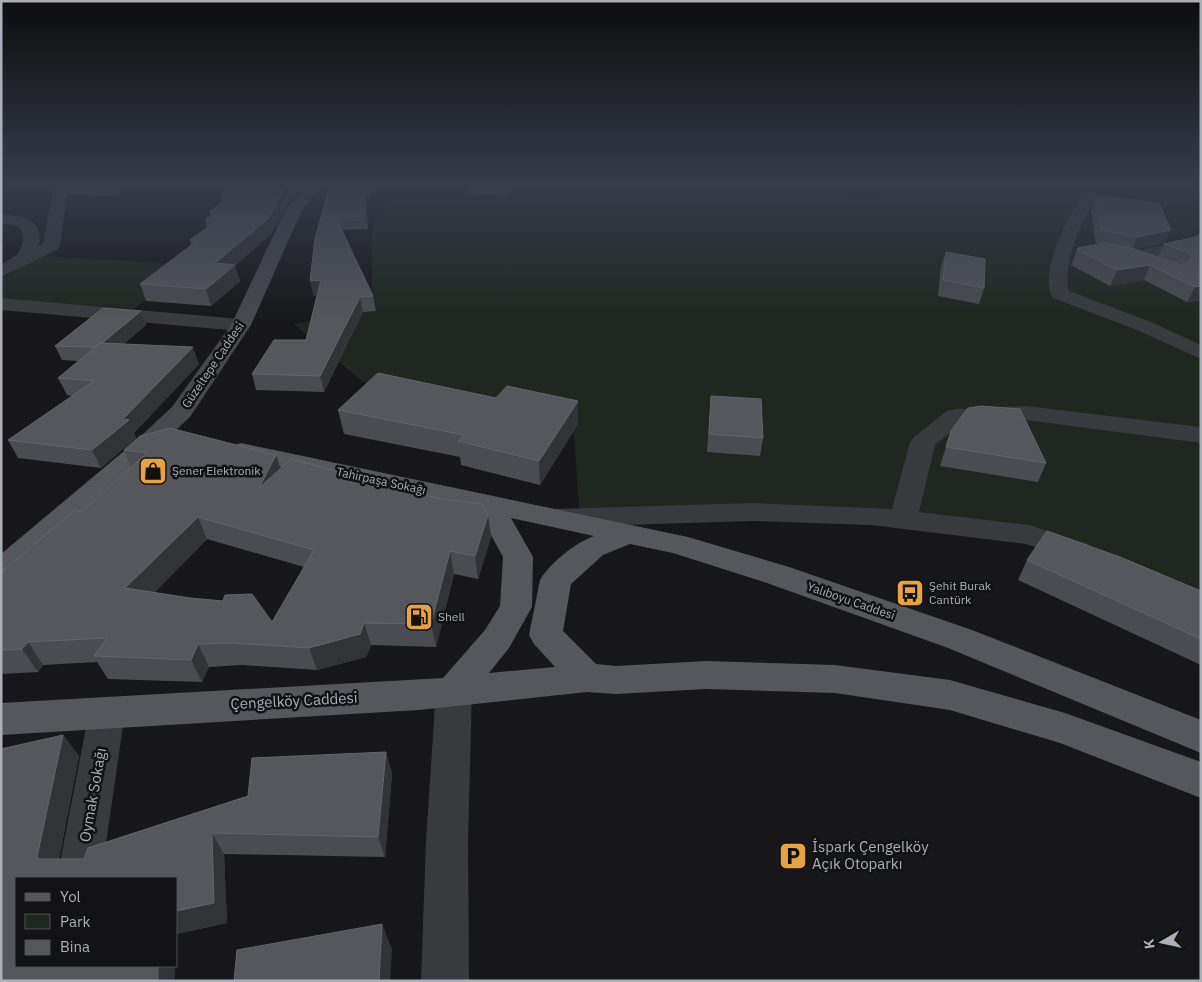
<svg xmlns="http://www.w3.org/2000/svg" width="1202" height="982" viewBox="0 0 1202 982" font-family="'IBM Plex Sans',sans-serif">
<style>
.green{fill:#1f2720}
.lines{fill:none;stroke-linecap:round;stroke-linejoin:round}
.street{fill:#383a3e;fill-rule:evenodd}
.secondary{fill:#47494e;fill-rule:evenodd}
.primary{fill:#55575d;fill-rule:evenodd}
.wall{fill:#4b4c51;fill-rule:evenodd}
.shaded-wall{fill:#323336}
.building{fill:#55575c;stroke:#63656a;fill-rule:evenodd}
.labels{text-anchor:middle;stroke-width:5;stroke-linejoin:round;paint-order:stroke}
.street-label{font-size:12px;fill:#aaafb8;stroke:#121214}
.poi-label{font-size:12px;fill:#aaafb8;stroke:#121214;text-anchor:start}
.near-street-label{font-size:15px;fill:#aaafb8;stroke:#121214}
.near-poi-label{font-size:15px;fill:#aaafb8;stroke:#121214;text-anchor:start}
</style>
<rect width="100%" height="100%" fill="#171719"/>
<g class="green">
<path d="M 502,185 L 846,185 L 853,196 L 886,200 L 884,189 L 893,185 L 1201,185 L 1201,603 L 1007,522 L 579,508 L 574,432 L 363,382 L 294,324 L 371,310 L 373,223 L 394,198 L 497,199 Z"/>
<path d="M 40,256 L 190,265 L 134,309 L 1,299 L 1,279 Z"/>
</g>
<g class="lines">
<g class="street">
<path d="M 54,185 L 68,185 L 60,246 L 57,250 L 1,277 L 1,265 L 18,254 C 28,234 25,224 1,224 L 1,214 C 22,215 44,220 39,245 L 43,243 Z"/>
<path d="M 1089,191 L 1094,193 L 1097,196 C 1082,223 1062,259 1069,291 L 1151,322 L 1201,345 L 1201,359 L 1137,330 L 1053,298 C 1037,274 1069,214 1084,193 Z"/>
<path d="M 1183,241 L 1189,242 L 1192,246 L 1189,250 L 1132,262 L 1126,261 L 1123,257 L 1126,253 Z"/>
<path d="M 1,298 L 241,319 L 248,321 L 251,325 L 248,329 L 241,331 L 1,310 Z"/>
<path d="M 1026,406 L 1201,427 L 1201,443 L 1026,420 L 962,423 L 935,445 L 919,512 L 1029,525 L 1088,544 L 1092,551 L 1088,558 L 1077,561 L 1026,544 L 871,525 L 753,521 L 555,527 L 545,525 L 541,518 L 545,511 L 555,509 L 753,503 L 892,509 L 910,442 L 914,437 L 947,411 L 956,409 Z"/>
<path d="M 454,675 L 467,680 L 472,690 L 468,841 L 469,981 L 421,981 L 426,841 L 436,690 L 441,680 Z"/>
<path d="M 107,697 L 120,701 L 125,712 L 101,878 L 57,878 L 89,712 L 94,701 Z"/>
</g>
<path class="secondary" d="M 306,185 L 320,185 L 301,212 L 251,325 L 190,417 L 148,456 L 139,459 L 130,456 L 126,451 L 130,446 L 172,407 L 231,325 L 285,211 Z"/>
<g class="primary">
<path d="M 161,436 L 170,439 L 174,444 L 170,449 L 148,456 L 12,579 L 1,582 L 1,554 L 130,446 Z"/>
<path d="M 241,443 L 688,537 L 789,567 L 972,630 L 1201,720 L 1201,753 L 948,648 L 767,583 L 673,553 L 630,544 L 603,555 L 571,584 L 563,631 L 596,664 L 616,666 L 706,661 L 835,665 L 950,680 L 1065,713 L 1201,762 L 1201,798 L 1060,743 L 950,710 L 835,693 L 706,689 L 616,694 L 587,692 L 419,710 L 1,735 L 1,703 L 443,678 L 485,630 L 500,606 L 503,557 L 478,511 L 232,456 L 228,451 L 232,446 ZM 511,518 L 594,536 C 575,543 551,562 540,580 L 529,635 L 534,644 L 555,667 L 489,673 L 509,648 L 532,607 L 533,557 Z"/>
</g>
</g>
<g class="wall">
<path d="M 133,185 L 124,186 L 116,196 L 69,194 L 65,186 Z"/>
<path d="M 199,185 L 227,185 L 223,186 Z"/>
<path d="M 330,185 L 367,205 L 368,229 L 342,230 L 373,296 L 376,311 L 363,312 L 324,392 L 256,390 L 252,374 L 306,340 L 317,295 L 314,296 L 310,281 Z"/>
<path d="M 467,185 L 507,185 L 507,194 L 468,195 Z"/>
<path d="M 221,195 L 284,210 L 272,233 L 235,266 L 240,281 L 211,306 L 146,301 L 140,284 L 191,245 L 190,240 L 207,228 L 205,220 L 210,216 L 209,212 L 223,202 Z"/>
<path d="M 1095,199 L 1165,243 L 1135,249 L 1158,257 L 1164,244 L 1196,237 L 1201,233 L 1201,300 L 1187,302 L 1144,280 L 1110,286 L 1071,265 L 1078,248 L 1100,244 L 1096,243 L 1091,211 Z"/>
<path d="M 946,252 L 984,288 L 979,304 L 938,296 L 941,267 Z"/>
<path d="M 141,311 L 146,325 L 124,344 L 199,364 L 134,433 L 136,438 L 101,468 L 18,458 L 8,440 L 72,396 L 67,395 L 58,378 L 79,361 L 62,360 L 55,346 Z"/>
<path d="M 711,396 L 763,438 L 760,456 L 707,452 Z"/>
<path d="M 496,398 L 578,401 L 578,424 L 540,485 L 461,465 L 460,457 L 344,434 L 338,410 Z"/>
<path d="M 951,431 L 1046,463 L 1038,482 L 940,466 Z"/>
<path d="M 124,450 L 281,468 L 488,515 L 491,537 L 478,579 L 454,574 L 436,647 L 371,645 L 366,657 L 317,670 L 242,665 L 209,667 L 202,682 L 108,679 L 97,662 L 43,665 L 38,672 L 1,674 L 1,571 L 3,571 L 81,512 L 131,467 ZM 207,539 L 304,567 L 272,622 L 155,592 Z"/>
<path d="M 1027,560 L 1201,591 L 1201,665 L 1018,580 Z"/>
<path d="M 63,735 L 79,756 L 59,859 L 84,859 L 88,848 L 248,796 L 252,758 L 386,752 L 392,774 L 385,857 L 224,854 L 227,923 L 176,934 L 176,878 L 16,878 L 16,966 L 175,966 L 174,981 L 1,981 L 1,749 Z"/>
</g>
<g class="shaded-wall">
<path d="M 115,185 L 134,185 L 124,186 L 116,196 L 113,187 Z"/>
<path d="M 289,185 L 304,185 L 284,210 L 272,233 L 235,266 L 240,281 L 211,306 L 206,289 L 215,263 L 280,196 Z"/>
<path d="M 312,185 L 328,185 L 314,197 Z"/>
<path d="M 369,185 L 376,185 L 367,205 L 368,229 L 365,216 L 365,193 Z"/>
<path d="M 1171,230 L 1165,243 L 1132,250 L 1137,237 Z"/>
<path d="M 1150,265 L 1144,280 L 1110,286 L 1117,270 Z"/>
<path d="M 321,280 L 324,295 L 314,296 L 310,281 Z"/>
<path d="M 1201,286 L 1201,300 L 1187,302 L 1195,287 Z"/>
<path d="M 360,297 L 363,312 L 324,392 L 320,376 Z"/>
<path d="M 141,311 L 146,325 L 103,362 L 97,348 Z"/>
<path d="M 193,347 L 199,364 L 134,433 L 136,438 L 101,468 L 92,450 Z"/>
<path d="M 578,401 L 578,424 L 540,485 L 539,461 Z"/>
<path d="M 276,455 L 283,476 L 259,488 Z"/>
<path d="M 488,515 L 491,537 L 478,579 L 475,556 Z"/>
<path d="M 198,517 L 207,539 L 137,610 L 125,588 Z"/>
<path d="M 450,551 L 454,574 L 436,647 L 431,624 Z"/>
<path d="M 364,623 L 371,645 L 366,657 L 317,670 L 309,648 Z"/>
<path d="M 28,642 L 43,665 L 38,672 L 22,649 Z"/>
<path d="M 198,644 L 209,667 L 202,682 L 191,660 Z"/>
<path d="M 63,735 L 79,756 L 55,878 L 37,857 Z"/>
<path d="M 386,752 L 392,774 L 385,857 L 378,837 Z"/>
<path d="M 212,833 L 224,854 L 227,923 L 176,934 L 176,911 Z"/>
<path d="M 382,924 L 392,949 L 390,981 L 379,981 Z"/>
<path d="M 158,966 L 175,966 L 174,981 L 158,981 Z"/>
</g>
<g class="building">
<path d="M 67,185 L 115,185 L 113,187 L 65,186 Z"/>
<path d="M 234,185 L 289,185 L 280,196 L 268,219 L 215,263 L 235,265 L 206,289 L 140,284 L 197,241 L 190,240 L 218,220 L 205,220 L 215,213 L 209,212 L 230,197 L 221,195 Z"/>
<path d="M 330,185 L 369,185 L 365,193 L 365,216 L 336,218 L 373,296 L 360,297 L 320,376 L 252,374 L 274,340 L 306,340 L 321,280 L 310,281 L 315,238 Z"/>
<path d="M 467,185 L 495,185 L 467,186 Z"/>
<path d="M 1097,195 L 1159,203 L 1171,230 L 1137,237 L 1101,230 L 1095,199 Z"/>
<path d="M 1200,233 L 1201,233 L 1201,286 L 1195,287 L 1150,265 L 1117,270 L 1077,250 L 1078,248 L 1105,243 L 1134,249 L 1181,265 L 1189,263 L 1191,257 L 1189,253 L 1164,244 L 1196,237 Z"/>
<path d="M 946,252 L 985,259 L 984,288 L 943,280 Z"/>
<path d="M 103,308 L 141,311 L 102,343 L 100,343 L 94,347 L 55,346 Z"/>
<path d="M 100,343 L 193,347 L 123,419 L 129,420 L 92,450 L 8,440 L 94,381 L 58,378 Z"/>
<path d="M 378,373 L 496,398 L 507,386 L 578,401 L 539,461 L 458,441 L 464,435 L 338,410 Z"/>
<path d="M 711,396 L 761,399 L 763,438 L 709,434 Z"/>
<path d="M 981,406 L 1020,409 L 1046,463 L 946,447 L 951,431 L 968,408 Z"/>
<path d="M 170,428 L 276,455 L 259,488 L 291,459 L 441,499 L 482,504 L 488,515 L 475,556 L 450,551 L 431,624 L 364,623 L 360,634 L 309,648 L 232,643 L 198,644 L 191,660 L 94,656 L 107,638 L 28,642 L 22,649 L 1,650 L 1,571 L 3,571 L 75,510 L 81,512 L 147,453 L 124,450 L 140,436 ZM 198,517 L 314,550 L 272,622 L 252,594 L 225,595 L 223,601 L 190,598 L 125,588 Z"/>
<path d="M 1047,531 L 1120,557 L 1201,591 L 1201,639 L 1027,560 Z"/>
<path d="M 63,735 L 37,857 L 39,859 L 84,859 L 88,848 L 248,796 L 252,758 L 386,752 L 378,837 L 212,833 L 214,903 L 176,911 L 176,878 L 16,878 L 16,966 L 158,966 L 158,981 L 1,981 L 1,749 Z"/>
<path d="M 382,924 L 379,981 L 234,981 L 237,950 Z"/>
</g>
<linearGradient id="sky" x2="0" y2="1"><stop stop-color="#0d0d0e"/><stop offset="0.57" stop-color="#363c49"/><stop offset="1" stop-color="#363c49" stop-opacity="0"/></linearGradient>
<rect width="1202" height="322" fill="url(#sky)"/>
<defs>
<g id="shop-square" transform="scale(1.4375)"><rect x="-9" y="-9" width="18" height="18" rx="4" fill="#e7a341" stroke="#121214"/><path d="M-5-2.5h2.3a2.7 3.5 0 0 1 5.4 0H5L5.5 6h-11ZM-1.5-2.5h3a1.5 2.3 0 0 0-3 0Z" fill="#111"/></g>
<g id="bus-square" transform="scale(1.4375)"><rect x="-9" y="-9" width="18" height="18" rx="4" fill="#e7a341" stroke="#121214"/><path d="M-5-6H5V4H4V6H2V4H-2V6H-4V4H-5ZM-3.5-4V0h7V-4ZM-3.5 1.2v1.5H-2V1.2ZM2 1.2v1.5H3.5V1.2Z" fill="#111"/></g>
<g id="fuel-square" transform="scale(1.4375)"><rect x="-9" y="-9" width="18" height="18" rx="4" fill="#e7a341" stroke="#121214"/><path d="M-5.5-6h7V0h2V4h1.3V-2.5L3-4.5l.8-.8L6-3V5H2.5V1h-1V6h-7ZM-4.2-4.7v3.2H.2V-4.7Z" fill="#111"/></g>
<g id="parking-square" transform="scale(1.4375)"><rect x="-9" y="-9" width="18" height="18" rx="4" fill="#e7a341" stroke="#121214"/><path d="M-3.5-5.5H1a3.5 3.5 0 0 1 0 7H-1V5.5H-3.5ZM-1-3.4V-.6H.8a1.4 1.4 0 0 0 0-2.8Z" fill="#111"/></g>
</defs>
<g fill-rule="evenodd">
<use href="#shop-square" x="153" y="471"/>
<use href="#bus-square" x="910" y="593"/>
<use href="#fuel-square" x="419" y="617"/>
<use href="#parking-square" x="793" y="856"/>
</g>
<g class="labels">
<g class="street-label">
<text transform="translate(213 365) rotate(-56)" y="4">Güzeltepe Caddesi</text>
<text transform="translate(381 481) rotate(12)" y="4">Tahirpaşa Sokağı</text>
<text transform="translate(851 601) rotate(19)" y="4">Yalıboyu Caddesi</text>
</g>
<g class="poi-label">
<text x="172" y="475">Şener Elektronik</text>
<text x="929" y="590">Şehit Burak<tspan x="929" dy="14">Cantürk</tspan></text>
<text x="438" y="621">Shell</text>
</g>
<g class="near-street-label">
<text transform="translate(294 701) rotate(-3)" y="5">Çengelköy Caddesi</text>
<text transform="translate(93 795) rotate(-80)" y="5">Oymak Sokağı</text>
</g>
<g class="near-poi-label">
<text x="812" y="852">İspark Çengelköy<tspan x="812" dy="17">Açık Otoparkı</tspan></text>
</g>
</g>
<rect width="1202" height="982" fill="none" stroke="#aaafb8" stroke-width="5"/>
<rect x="15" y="877" width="162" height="90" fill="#121214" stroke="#4f5156"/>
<rect x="25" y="893" width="25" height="8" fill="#55575d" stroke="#4f5156"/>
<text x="60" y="902" font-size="15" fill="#aaafb8">Yol</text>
<rect x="25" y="914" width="25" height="15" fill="#1f2720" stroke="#4f5156"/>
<text x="60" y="927" font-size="15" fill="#aaafb8">Park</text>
<rect x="25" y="940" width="25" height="15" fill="#55575c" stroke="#4f5156"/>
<text x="60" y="952" font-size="15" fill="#aaafb8">Bina</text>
<g transform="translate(1162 942) rotate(261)" stroke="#121214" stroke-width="4" paint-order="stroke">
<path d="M0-4L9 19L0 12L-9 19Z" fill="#aaafb8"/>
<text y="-8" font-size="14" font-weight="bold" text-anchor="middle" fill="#aaafb8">K</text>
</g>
</svg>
